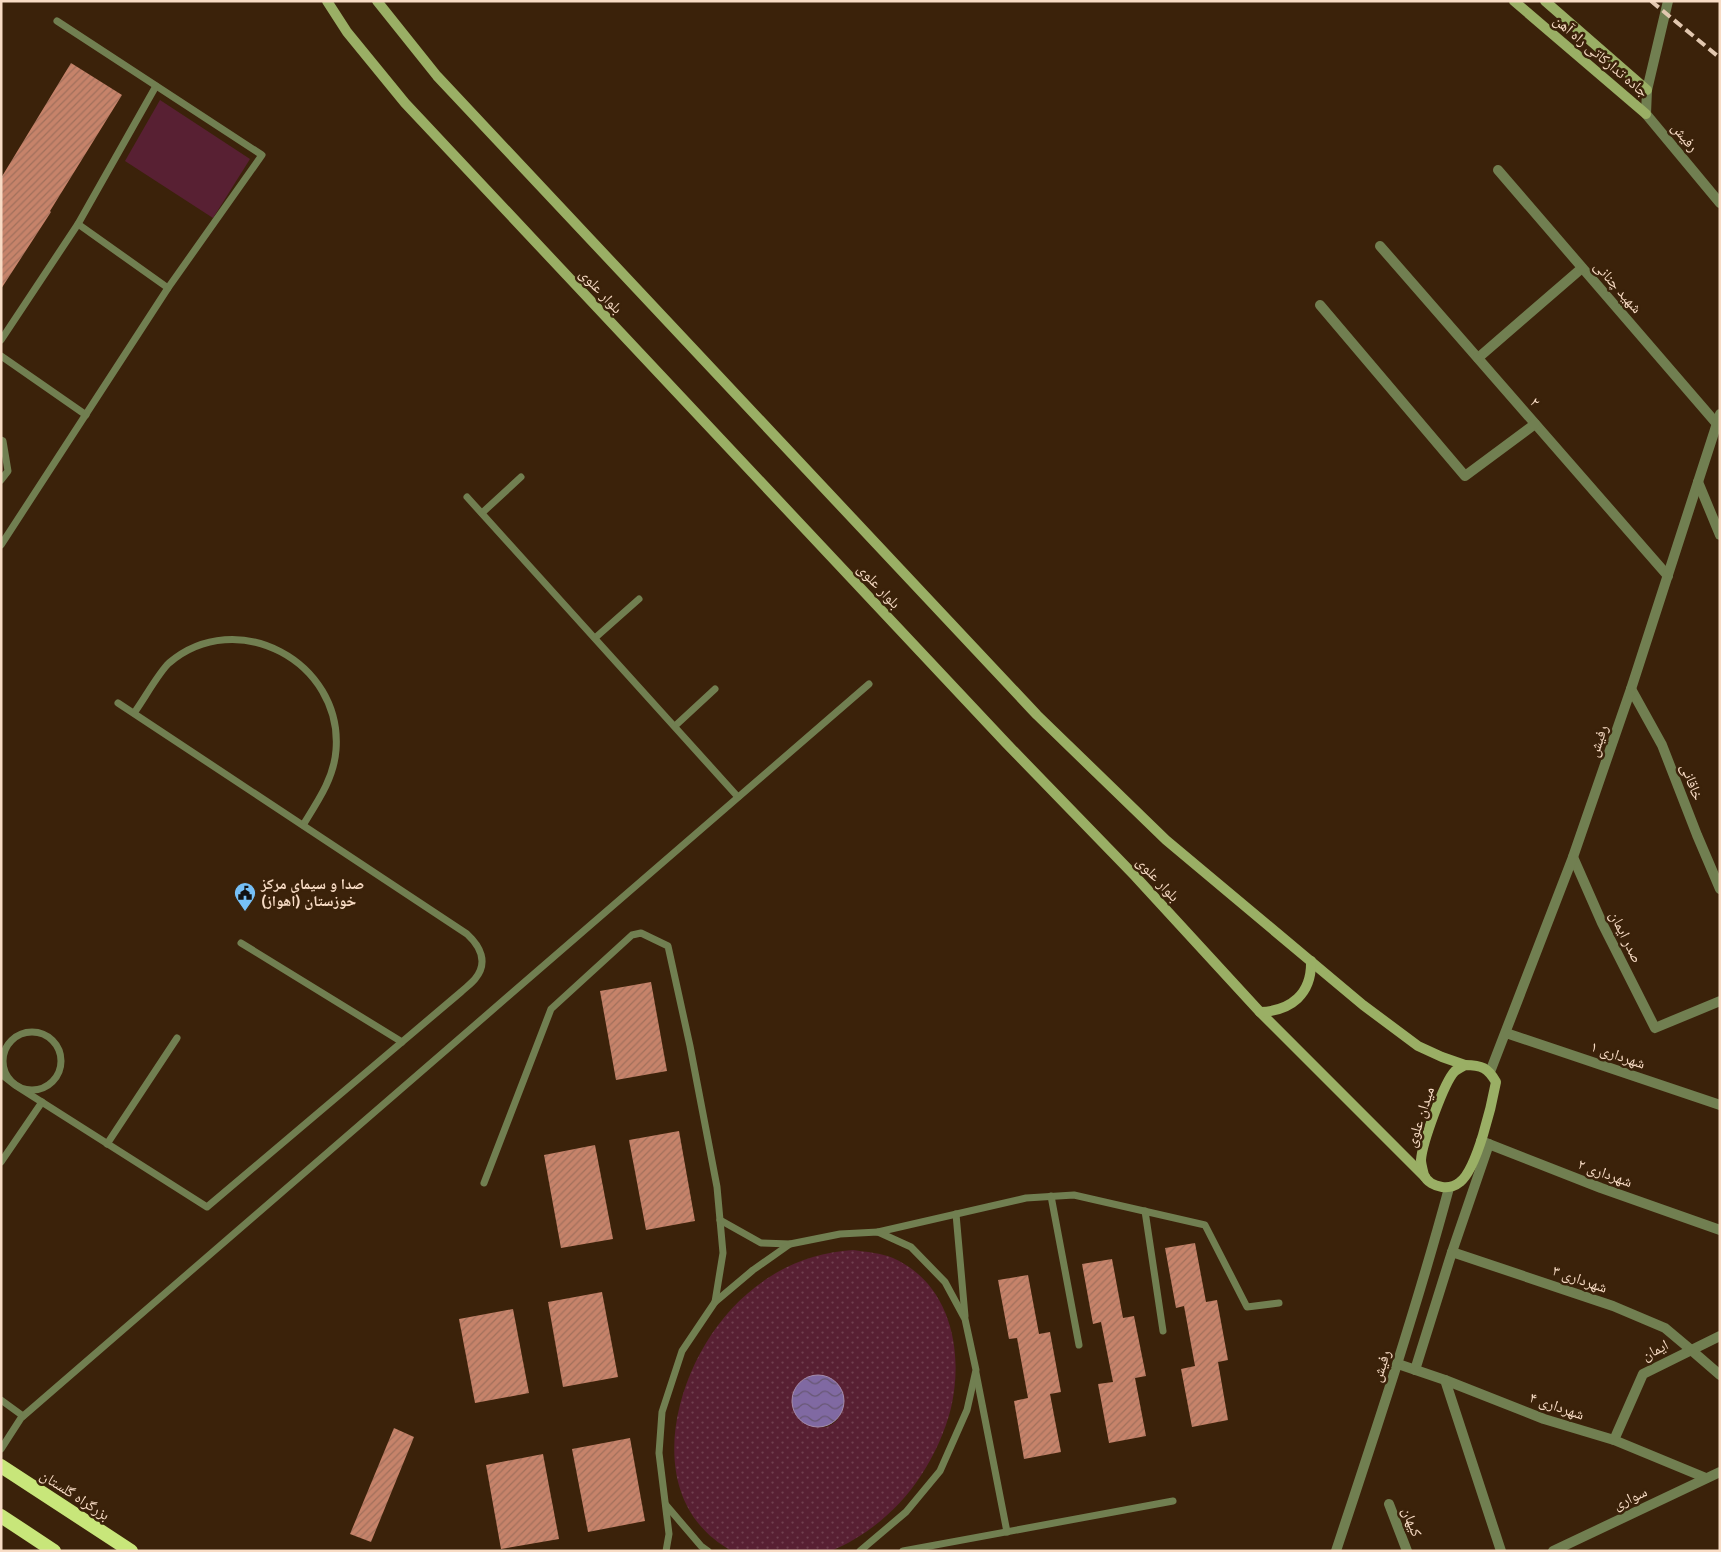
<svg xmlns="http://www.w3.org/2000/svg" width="1721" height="1552" viewBox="0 0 1721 1552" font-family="Ubuntu,'Noto Naskh Arabic',sans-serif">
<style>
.grass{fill:url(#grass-dots);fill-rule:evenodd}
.garden{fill:#582033}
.water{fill:url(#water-waves);stroke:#a48cac}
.building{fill:url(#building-hatch)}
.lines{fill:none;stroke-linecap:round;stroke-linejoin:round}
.service{stroke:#717f51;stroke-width:7}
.minor{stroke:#717f51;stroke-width:10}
.tertiary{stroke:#717f51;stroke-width:10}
.secondary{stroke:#9aaf65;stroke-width:10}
.trunk{stroke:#c8e67a;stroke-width:14}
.rail{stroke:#e2c7af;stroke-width:4;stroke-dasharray:10 5;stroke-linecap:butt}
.labels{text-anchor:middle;stroke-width:5;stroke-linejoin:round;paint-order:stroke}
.street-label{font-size:15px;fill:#f8dcc5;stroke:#3b220a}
.poi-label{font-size:15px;font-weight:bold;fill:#f8dcc5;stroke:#3b220a;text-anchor:start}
</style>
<defs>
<pattern id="grass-dots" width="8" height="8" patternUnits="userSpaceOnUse" patternTransform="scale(1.25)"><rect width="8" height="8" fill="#582033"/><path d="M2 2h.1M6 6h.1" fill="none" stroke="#71404f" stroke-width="1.8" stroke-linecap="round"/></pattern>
<pattern id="water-waves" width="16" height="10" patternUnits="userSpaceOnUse" patternTransform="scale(1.25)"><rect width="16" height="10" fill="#8069a2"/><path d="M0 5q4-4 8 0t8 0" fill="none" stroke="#685774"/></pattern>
<pattern id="building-hatch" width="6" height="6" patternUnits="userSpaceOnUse" patternTransform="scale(1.25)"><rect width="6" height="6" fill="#c6836a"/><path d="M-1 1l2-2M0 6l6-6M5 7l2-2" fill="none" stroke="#a1705c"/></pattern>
</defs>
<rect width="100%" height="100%" fill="#3b220a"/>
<path class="grass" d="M 853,1250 C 867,1252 881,1253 893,1258 C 951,1284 964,1352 951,1408 C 945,1432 934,1456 920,1477 C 899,1509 867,1536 831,1551 L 732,1551 C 633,1497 677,1353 747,1294 C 778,1267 811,1253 853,1250 ZM 817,1375 C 860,1381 844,1432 819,1427 C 815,1426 811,1424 808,1422 C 797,1417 794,1414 792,1403 L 809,1377 Z"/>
<path class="garden" d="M 160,100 L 250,159 L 213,218 L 125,161 Z"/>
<circle class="water" cx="818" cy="1401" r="26"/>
<g class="building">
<path d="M 71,63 L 122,95 L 50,211 L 51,212 L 1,289 L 1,178 Z"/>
<path d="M 651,982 L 667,1071 L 616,1080 L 600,991 Z"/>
<path d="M 679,1131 L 695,1221 L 646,1230 L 629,1140 Z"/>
<path d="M 595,1145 L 613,1239 L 561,1248 L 544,1155 Z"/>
<path d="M 1195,1243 L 1206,1302 L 1217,1300 L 1228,1360 L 1218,1362 L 1228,1420 L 1192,1427 L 1181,1369 L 1195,1366 L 1184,1306 L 1176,1308 L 1165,1248 Z"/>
<path d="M 1112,1259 L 1123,1318 L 1134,1316 L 1146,1376 L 1135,1378 L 1146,1436 L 1109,1443 L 1098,1384 L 1113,1382 L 1101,1322 L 1093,1324 L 1082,1264 Z"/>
<path d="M 1028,1275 L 1039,1334 L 1050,1332 L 1061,1392 L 1050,1394 L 1061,1452 L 1024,1459 L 1014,1401 L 1028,1398 L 1017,1338 L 1009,1339 L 998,1280 Z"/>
<path d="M 602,1292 L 618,1377 L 563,1387 L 548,1302 Z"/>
<path d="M 513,1309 L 529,1393 L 475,1403 L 459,1319 Z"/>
<path d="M 394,1428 L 414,1437 L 371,1542 L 350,1534 Z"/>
<path d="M 630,1438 L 645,1521 L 588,1532 L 572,1449 Z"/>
<path d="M 543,1454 L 559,1539 L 501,1549 L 486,1465 Z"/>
</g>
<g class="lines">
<g class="service">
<path d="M 78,224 L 168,288"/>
<path d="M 1,340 L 78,224 L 156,86"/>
<path d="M 1,356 L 86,415"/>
<path d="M 1,440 L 3,441 L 8,471 L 1,480"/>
<path d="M 467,497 L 738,797"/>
<path d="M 482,513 L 521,477"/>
<path d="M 1,545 L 168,288 L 262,155 L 57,21"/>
<path d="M 595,638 L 639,599"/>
<path d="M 134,713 C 143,701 159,672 169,663 C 237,605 343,662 336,750 C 334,778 318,801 303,825"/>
<path d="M 675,726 L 715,689"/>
<path d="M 241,943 L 402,1042"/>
<circle cx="32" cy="1061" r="29"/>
<path d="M 1,1074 L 15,1085 L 207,1207 L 461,992 C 465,988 471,984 475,979 C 489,962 480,946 467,934 L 118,703"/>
<path d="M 107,1144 L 177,1038"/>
<path d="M 1,1162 L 42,1102"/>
<path d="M 484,1183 L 551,1009 L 632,935 L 641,933 L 668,946 L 690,1046 L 717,1187 L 723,1253 L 715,1302 L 682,1351 L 662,1412 L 659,1453 L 669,1534 L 666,1551"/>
<path d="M 1051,1196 L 1079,1345"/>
<path d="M 1145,1211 L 1163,1331"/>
<path d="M 956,1214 L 965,1316"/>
<path d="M 720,1220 L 761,1243 L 790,1244"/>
<path d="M 878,1232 L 1026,1198 L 1074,1195 L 1205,1225 L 1247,1307 L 1279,1303"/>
<path d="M 715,1302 L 753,1270 L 790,1244 L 840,1234 L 878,1232 L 911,1247 L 945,1282 L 965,1319 L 976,1370 L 967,1410 L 940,1471 L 906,1512 L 860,1551"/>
<path d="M 976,1373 L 1007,1532"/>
<path d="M 1,1400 L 23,1416"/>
<path d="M 1,1449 L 21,1418 L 869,684"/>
<path d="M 666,1505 L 701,1546 L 708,1551"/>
<path d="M 903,1551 L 1173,1501"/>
</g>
<g class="minor">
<path d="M 1498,170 L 1717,424"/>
<path d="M 1380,246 L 1668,576"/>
<path d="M 1320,305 L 1465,476 L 1535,424"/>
<path d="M 1478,358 L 1582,268"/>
<path d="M 1698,482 L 1720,535"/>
<path d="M 1631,689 L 1662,745 L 1697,835 L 1720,889"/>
<path d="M 1573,857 L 1602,923 L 1655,1028 L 1720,1001"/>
<path d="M 1506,1033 L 1720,1105"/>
<path d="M 1481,1141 L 1601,1188 L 1720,1230"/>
<path d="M 1452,1252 L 1613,1306 L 1665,1328 L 1690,1349"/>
<path d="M 1398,1364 L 1445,1380 L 1544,1419 L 1614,1440 L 1706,1478"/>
<path d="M 1415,1370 L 1452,1252 L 1489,1144"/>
<path d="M 1445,1380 L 1501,1551"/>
<path d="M 1614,1440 L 1643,1374 L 1720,1336"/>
<path d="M 1389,1504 L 1407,1551"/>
<path d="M 1553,1551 L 1720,1472"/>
</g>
<g class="tertiary">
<path d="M 1668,1 L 1647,90 L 1646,114 L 1720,203"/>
<path d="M 1490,1072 L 1573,857 L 1631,689 L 1720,414"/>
<path d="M 1690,1349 L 1720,1375"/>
<path d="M 1336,1551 C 1376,1430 1416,1310 1449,1188"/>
</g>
<g class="secondary">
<path d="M 327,1 L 347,32 L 405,103 L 1007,744 L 1135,876 L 1260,1012 L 1425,1177"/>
<path d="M 377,1 L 437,76 L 1037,715 L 1166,840 L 1363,1005 L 1418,1046 L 1442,1057 L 1465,1065"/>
<path d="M 1514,1 L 1646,114"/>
<path d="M 1545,1 L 1647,90"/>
<path d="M 1260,1012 C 1291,1011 1312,994 1311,961"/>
<path d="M 1465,1065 C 1482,1065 1488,1068 1496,1082 C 1492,1104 1477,1169 1460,1182 C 1454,1187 1449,1188 1442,1187 C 1435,1186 1427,1182 1424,1175 C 1423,1171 1421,1164 1421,1160 C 1422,1144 1444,1082 1455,1071 C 1458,1069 1462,1067 1465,1065 Z"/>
</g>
<g class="trunk">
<path d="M 1,1466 L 131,1551"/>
<path d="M 1,1516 L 54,1551"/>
</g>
<path class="rail" d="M 1651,1 L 1720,58"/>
</g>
<defs>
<g id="civic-pin" transform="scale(1.125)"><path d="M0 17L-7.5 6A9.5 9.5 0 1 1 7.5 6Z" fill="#76c0f7" stroke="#3b220a"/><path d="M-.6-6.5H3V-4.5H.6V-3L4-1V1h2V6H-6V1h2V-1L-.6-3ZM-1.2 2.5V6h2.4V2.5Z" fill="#111"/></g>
</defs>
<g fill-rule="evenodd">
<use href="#civic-pin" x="245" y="893"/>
</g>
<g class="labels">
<g class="street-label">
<text transform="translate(1601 56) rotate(40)" y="5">جاده تدارکاتی راه آهن</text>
<text transform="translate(1685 137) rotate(51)" y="5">رفیش</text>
<text transform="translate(1618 287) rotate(49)" y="5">شهید چنانی</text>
<text transform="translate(601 291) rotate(47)" y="5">بلوار علوی</text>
<text transform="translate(1535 402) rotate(49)" y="5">۲</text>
<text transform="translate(879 586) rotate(47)" y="5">بلوار علوی</text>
<text transform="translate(1598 741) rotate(-71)" y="5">رفیش</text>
<text transform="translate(1692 782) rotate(69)" y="5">خاقانی</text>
<text transform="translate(1158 879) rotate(47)" y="5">بلوار علوی</text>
<text transform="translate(1626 937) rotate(64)" y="5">صدر ایمان</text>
<text transform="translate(1618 1055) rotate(19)" y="5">شهرداری ۱</text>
<text transform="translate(1420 1117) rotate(-72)" y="5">میدان علوی</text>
<text transform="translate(1605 1173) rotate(20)" y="5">شهرداری ۲</text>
<text transform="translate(1580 1279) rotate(19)" y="5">شهرداری ۳</text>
<text transform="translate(1655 1350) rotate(-27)" y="5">ایمان</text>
<text transform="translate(1381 1366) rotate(-72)" y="5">رفیش</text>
<text transform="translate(1557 1406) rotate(19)" y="5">شهرداری ۴</text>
<text transform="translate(75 1495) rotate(33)" y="5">بزرگراه گلستان</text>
<text transform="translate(1630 1498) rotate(-25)" y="5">سواری</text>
<text transform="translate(1412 1522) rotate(69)" y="5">کیهان</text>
</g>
<g class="poi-label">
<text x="261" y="889">صدا و سیمای مرکز<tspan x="261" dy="17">خوزستان (اهواز)</tspan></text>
</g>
</g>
<rect width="1721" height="1552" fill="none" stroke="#f8dcc5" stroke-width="5"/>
</svg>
